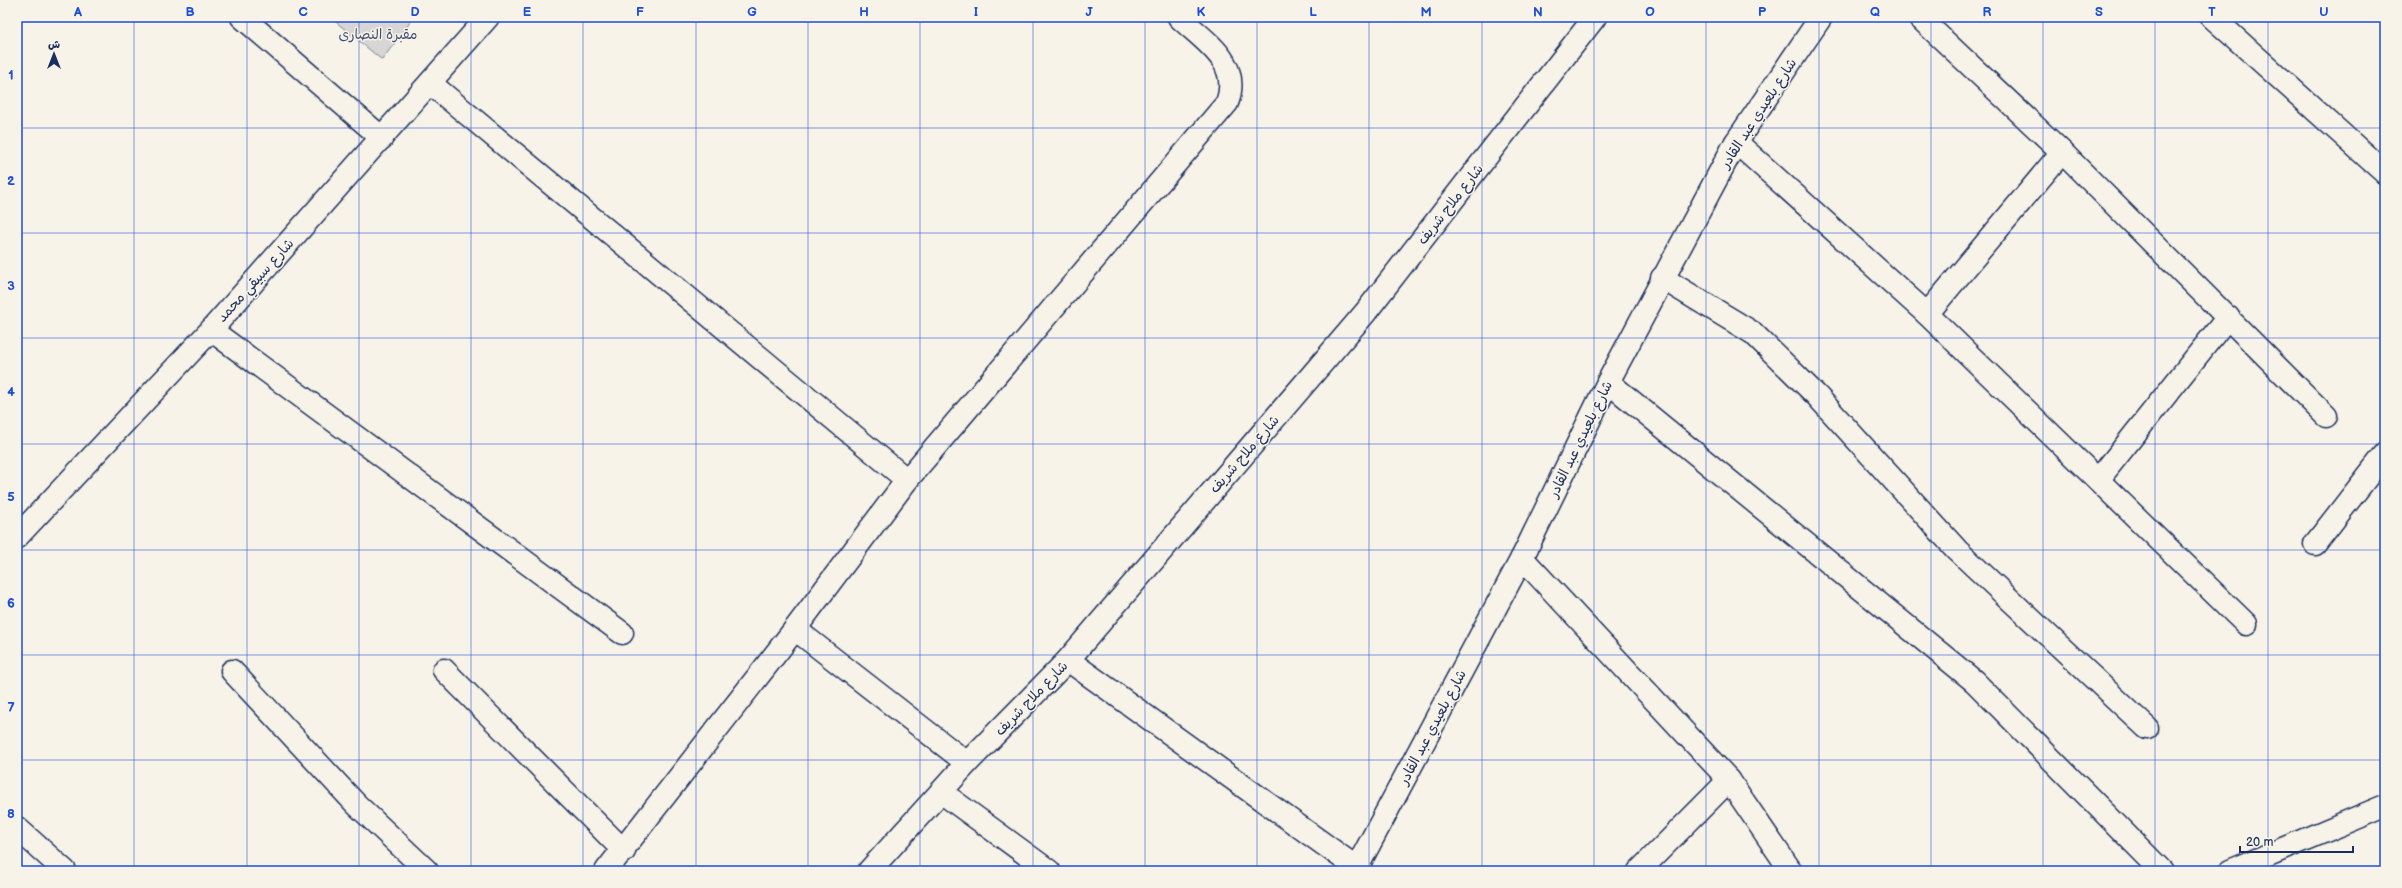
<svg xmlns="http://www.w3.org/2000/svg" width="2402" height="888" viewBox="0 0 2402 888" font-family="'Balsamiq Sans','Playpen Sans Arabic',sans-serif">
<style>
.green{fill:#d7d6d4;stroke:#798299}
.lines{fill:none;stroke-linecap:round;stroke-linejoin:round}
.street-casing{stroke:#1b2f5e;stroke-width:25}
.secondary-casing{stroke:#1b2f5e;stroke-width:25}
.primary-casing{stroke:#1b2f5e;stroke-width:25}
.street{stroke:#f7f3e8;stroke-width:22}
.secondary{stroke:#f7f3e8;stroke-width:22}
.primary{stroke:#f7f3e8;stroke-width:22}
.grid{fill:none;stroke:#1d4ed8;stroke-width:1;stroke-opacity:0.55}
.labels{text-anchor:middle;stroke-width:3;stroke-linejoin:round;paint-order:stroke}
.park-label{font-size:14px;fill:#415076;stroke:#f7f3e8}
.street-label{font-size:14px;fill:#1b2f5e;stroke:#f7f3e8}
.neatline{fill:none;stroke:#1d4ed8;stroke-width:1.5}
.grid-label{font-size:13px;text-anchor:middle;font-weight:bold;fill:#1d4ed8}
</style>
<rect width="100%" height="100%" fill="#f7f3e8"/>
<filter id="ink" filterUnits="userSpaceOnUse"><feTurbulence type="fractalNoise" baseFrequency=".025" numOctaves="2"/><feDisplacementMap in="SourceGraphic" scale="8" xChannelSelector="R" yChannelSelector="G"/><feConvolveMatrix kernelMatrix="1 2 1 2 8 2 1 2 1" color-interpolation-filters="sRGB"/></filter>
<g filter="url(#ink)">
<path class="green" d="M 330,17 L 414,17 L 382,60 Z"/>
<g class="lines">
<g class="street-casing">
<g id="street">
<path d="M 242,17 L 382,138"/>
<path d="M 1919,17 L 2062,152 L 2326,416"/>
<path d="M 2212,17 L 2385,173"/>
<path d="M 430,83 L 907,480"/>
<path d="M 1736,142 L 1927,314 L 2246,624"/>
<path d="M 1662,278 L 1753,333 L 1817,396 L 1957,550 L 2147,728"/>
<path d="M 1927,314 L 2062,152"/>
<path d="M 211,330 L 622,633"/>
<path d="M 1608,382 L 1974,681 L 2162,871"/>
<path d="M 2098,480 L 2228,317"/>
<path d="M 2315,544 L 2385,454"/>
<path d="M 1522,558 L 1729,780 L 1791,871"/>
<path d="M 795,629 L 967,763"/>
<path d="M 1068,660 L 1361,871"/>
<path d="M 444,670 L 624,851"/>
<path d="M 232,671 L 356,804 L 427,871"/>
<path d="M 941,792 L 1049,871"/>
<path d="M 17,828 L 65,871"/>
<path d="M 606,871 L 795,629 L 907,480 L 1227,103 C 1242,62 1205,42 1179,17"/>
<path d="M 1639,871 L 1729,780"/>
</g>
</g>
<g class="secondary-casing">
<g id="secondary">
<path d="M 869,871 L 967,763 L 1068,660 L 1365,313 L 1595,17"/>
<path d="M 1355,871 L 1522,558 L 1608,382 L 1736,142 L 1821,17"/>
<path d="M 2230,871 L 2385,806"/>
</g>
</g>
<g class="primary-casing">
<path id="primary" d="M 17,537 L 211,330 L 488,17"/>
</g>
<use href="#street" class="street"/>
<use href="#secondary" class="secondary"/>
<use href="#primary" class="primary"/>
</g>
</g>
<path class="grid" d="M 134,17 L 134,871M 247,17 L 247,871M 359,17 L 359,871M 471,17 L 471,871M 583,17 L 583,871M 696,17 L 696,871M 808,17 L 808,871M 920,17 L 920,871M 1033,17 L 1033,871M 1145,17 L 1145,871M 1257,17 L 1257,871M 1369,17 L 1369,871M 1482,17 L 1482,871M 1594,17 L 1594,871M 1706,17 L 1706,871M 1819,17 L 1819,871M 1931,17 L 1931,871M 2043,17 L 2043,871M 2155,17 L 2155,871M 2268,17 L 2268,871M 17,128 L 2385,128M 17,233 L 2385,233M 17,338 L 2385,338M 17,444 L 2385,444M 17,550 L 2385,550M 17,655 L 2385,655M 17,760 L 2385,760"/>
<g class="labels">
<g class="park-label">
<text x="378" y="39">مقبرة النصارى</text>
</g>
<g class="street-label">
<text transform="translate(1758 113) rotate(-57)" y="5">شارع بلعيدي عبد القادر</text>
<text transform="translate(1450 204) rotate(-52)" y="5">شارع ملاح شريف</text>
<text transform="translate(255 280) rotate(-48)" y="5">شارع سبيقي محمد</text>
<text transform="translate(1580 439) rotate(-64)" y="5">شارع بلعيدي عبد القادر</text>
<text transform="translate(1244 454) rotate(-49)" y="5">شارع ملاح شريف</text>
<text transform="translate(1031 698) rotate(-46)" y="5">شارع ملاح شريف</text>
<text transform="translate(1432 727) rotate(-62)" y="5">شارع بلعيدي عبد القادر</text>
</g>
</g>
<rect width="2402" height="888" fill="none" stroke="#f7f3e8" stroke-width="44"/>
<g transform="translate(54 54)" stroke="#f7f3e8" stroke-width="3" paint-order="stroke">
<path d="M0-3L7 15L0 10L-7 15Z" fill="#1b2f5e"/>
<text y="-6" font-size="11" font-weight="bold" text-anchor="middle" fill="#1b2f5e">ش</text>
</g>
<path d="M2240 846v6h113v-6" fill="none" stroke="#1b2f5e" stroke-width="2"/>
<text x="2246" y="846" font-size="12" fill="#1b2f5e" stroke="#f7f3e8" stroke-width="3" paint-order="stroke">20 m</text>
<rect x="22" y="22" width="2358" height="844" class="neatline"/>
<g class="grid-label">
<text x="78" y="16">A</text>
<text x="190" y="16">B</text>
<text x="303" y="16">C</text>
<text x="415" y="16">D</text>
<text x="527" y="16">E</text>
<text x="640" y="16">F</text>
<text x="752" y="16">G</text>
<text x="864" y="16">H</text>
<text x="976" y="16">I</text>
<text x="1089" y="16">J</text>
<text x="1201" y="16">K</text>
<text x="1313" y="16">L</text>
<text x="1426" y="16">M</text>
<text x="1538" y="16">N</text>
<text x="1650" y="16">O</text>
<text x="1762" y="16">P</text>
<text x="1875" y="16">Q</text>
<text x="1987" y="16">R</text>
<text x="2099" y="16">S</text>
<text x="2212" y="16">T</text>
<text x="2324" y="16">U</text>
<text x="11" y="79">1</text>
<text x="11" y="185">2</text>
<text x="11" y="290">3</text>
<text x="11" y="396">4</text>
<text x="11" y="501">5</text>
<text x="11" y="607">6</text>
<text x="11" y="712">7</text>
<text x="11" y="818">8</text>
</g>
</svg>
